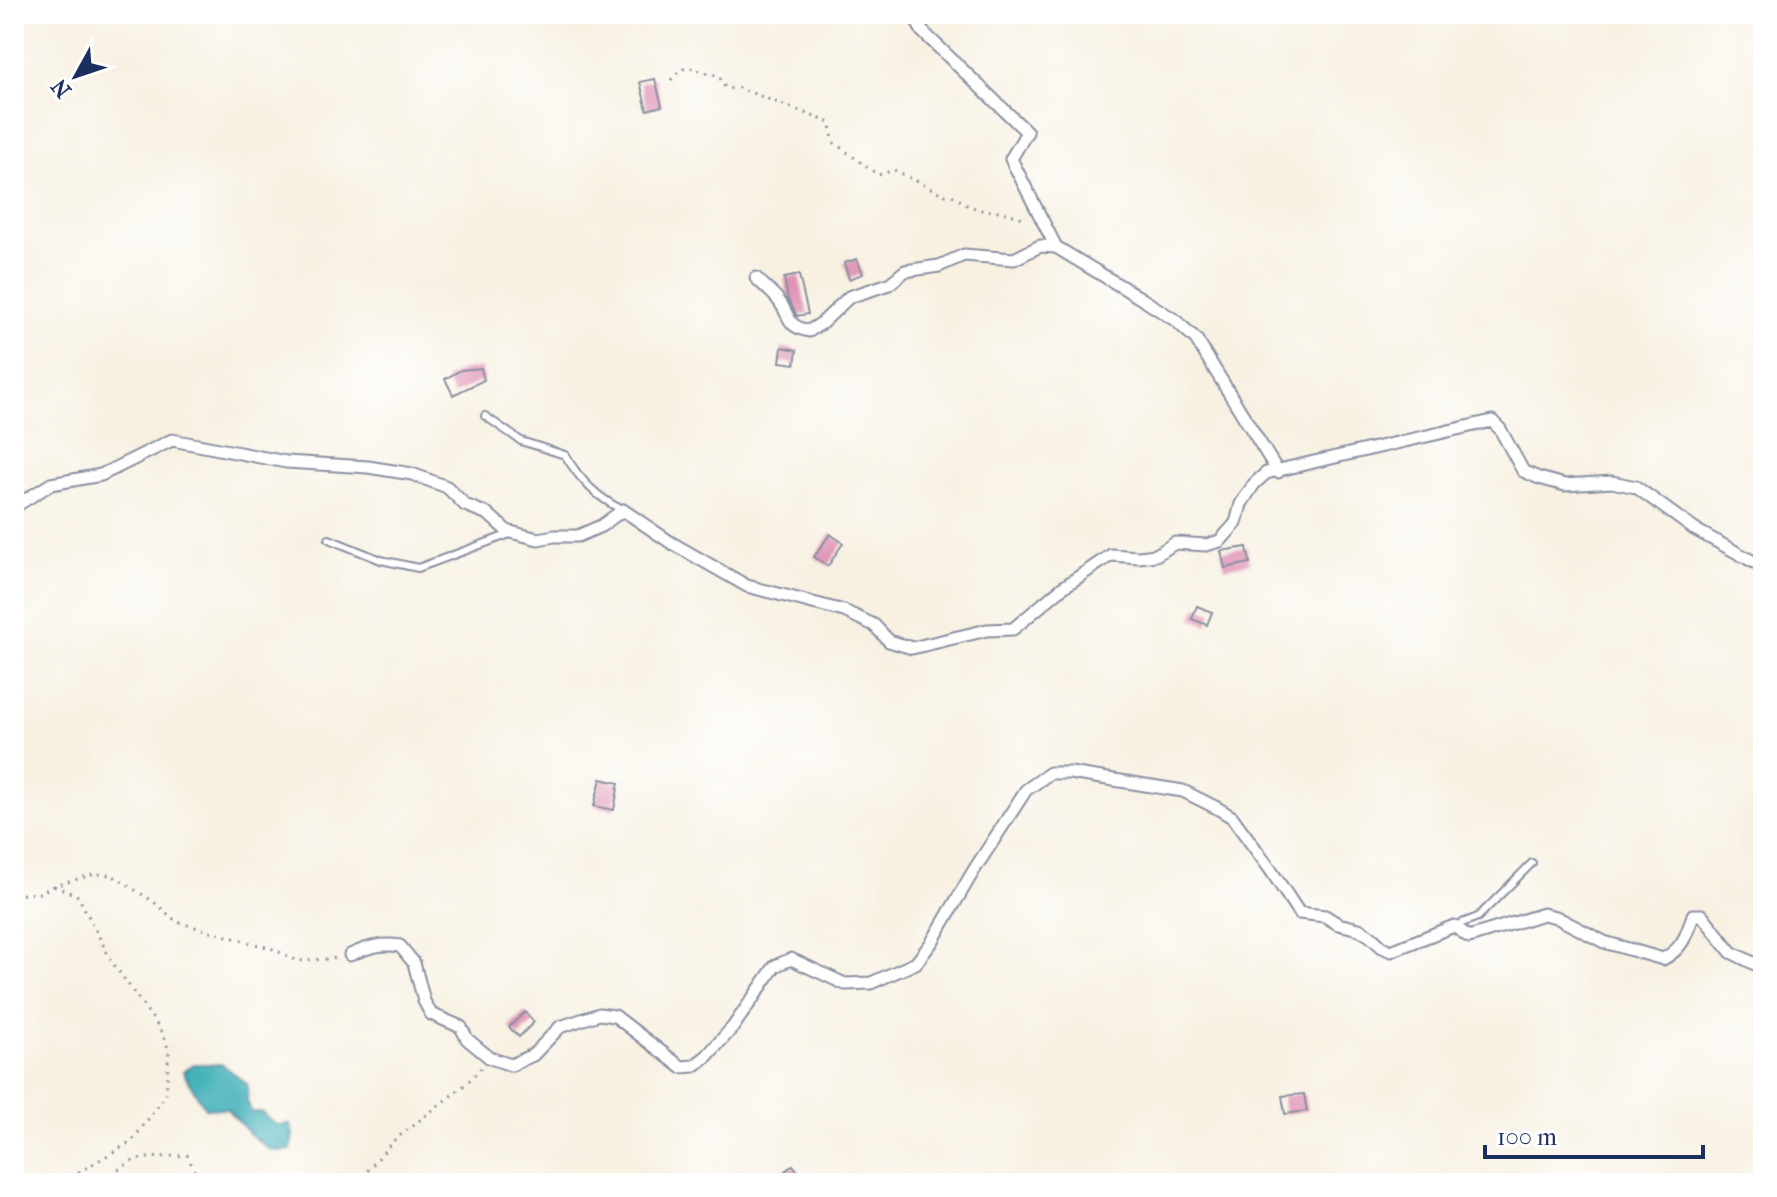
<svg xmlns="http://www.w3.org/2000/svg" width="1777" height="1197" viewBox="0 0 1777 1197" font-family="'IM FELL French Canon',serif">
<style>
.water{fill:#40b0b8;stroke:#2e708b;stroke-width:2}
.building{fill:#e095b6}
.lines{fill:none;stroke-linecap:round;stroke-linejoin:round}
.service-casing{stroke:#8a90a0;stroke-width:10}
.minor-casing{stroke:#8a90a0;stroke-width:15}
.path{stroke:#8a90a0;stroke-width:3;stroke-dasharray:2 6;stroke-linecap:butt}
.service{stroke:#fff;stroke-width:6}
.minor{stroke:#fff;stroke-width:11}
</style>
<rect width="100%" height="100%" fill="#fff"/>
<filter id="ink" filterUnits="userSpaceOnUse"><feTurbulence type="fractalNoise" baseFrequency=".0125" numOctaves="2"/><feDisplacementMap in="SourceGraphic" scale="16" xChannelSelector="R" yChannelSelector="G"/><feConvolveMatrix kernelMatrix="1 2 1 2 8 2 1 2 1" color-interpolation-filters="sRGB"/></filter>
<filter id="wash" filterUnits="userSpaceOnUse"><feTurbulence type="fractalNoise" baseFrequency=".006" numOctaves="4" result="noise"/><feDisplacementMap in="SourceGraphic" scale="32" xChannelSelector="R" yChannelSelector="G"/><feGaussianBlur stdDeviation="1.8" result="paint"/><feColorMatrix in="noise" values="0 0 0 0 0 0 0 0 0 0 0 0 0 0 0 0 0 1.4 0 .05"/><feComposite in="paint" operator="in"/></filter>
<g filter="url(#wash)">
<rect width="100%" height="100%" fill="#f8f1e2"/>
<path class="water" d="M 194,1064 L 222,1064 L 248,1085 L 247,1100 L 251,1112 L 261,1112 L 277,1125 L 290,1124 L 293,1134 L 291,1150 L 272,1151 L 251,1135 L 227,1109 L 205,1108 L 183,1072 Z"/>
<g id="blocks">
<g class="building">
<path d="M 655,79 L 662,106 L 647,110 L 640,82 Z"/>
<path d="M 857,259 L 863,274 L 849,279 L 844,263 Z"/>
<path d="M 799,275 L 808,314 L 797,316 L 788,299 L 784,278 Z"/>
<path d="M 782,347 L 797,350 L 795,364 L 780,362 Z"/>
<path d="M 481,368 L 484,380 L 453,395 L 445,379 L 461,370 Z"/>
<path d="M 830,534 L 843,543 L 828,566 L 814,557 Z"/>
<path d="M 1247,547 L 1250,563 L 1225,568 L 1221,551 Z"/>
<path d="M 1197,606 L 1212,612 L 1207,625 L 1192,619 Z"/>
<path d="M 601,779 L 619,783 L 614,810 L 594,806 Z"/>
<path d="M 525,1012 L 534,1022 L 519,1037 L 509,1027 Z"/>
<path d="M 1304,1094 L 1307,1111 L 1285,1114 L 1282,1096 Z"/>
<path d="M 793,1165 L 807,1183 L 786,1183 L 780,1175 Z"/>
</g>
</g>
</g>
<g filter="url(#ink)">
<use href="#blocks" fill-opacity="0" stroke="#8a90a0" stroke-width="2"/>
<g class="lines">
<g class="service-casing">
<g id="service">
<path d="M 485,416 L 521,441 L 565,455 C 580,480 597,498 623,510"/>
<path d="M 329,539 L 381,560 L 418,568 L 510,534"/>
<path d="M 1454,926 L 1478,917 L 1532,863"/>
</g>
</g>
<g class="minor-casing">
<g id="minor">
<path d="M 913,14 L 922,31 L 1027,132 L 1011,159 L 1056,247"/>
<path d="M 756,278 C 763,285 773,293 779,301 C 791,317 786,326 809,331 L 822,323 L 849,297 L 889,284 L 905,271 L 939,266 L 964,255 L 1014,259 L 1040,246 L 1056,247 L 1142,299 L 1175,320 L 1196,339 L 1278,472"/>
<path d="M 14,507 L 51,484 L 101,475 L 172,440 L 286,462 L 368,467 L 412,474 L 447,487 L 465,505 L 488,514 L 507,531 L 538,539 L 554,536 L 578,536 L 601,526 L 623,510 L 670,542 L 747,586 L 844,611 L 874,625 L 889,641 L 912,648 L 987,630 L 1013,629 L 1062,588 L 1111,555 L 1139,557 L 1156,555 L 1175,543 L 1206,545 L 1220,541 L 1236,523 L 1241,504 L 1254,484 L 1266,473 L 1492,421 L 1500,429 L 1523,471 L 1539,478 L 1565,485 L 1612,482 L 1636,487 L 1694,529 L 1763,567"/>
<path d="M 350,955 C 368,947 381,943 400,946 L 414,963 L 424,1001 L 431,1014 L 461,1027 L 467,1039 L 490,1058 L 511,1065 L 533,1055 L 560,1027 L 599,1014 L 615,1016 L 681,1067 L 694,1066 L 707,1056 L 733,1027 L 775,966 L 791,959 L 845,984 L 871,983 L 916,963 L 932,942 L 974,870 L 1026,790 L 1050,773 L 1070,773 L 1183,791 L 1217,808 L 1232,817 L 1270,869 L 1299,913 L 1325,916 L 1338,924 L 1359,929 L 1370,936 L 1382,947 L 1391,951 L 1454,926 L 1469,937 L 1543,914 L 1556,917 L 1604,942 L 1663,959 C 1682,949 1687,935 1693,915 L 1702,915 L 1731,952 L 1763,968"/>
</g>
</g>
<g class="path">
<path d="M 671,80 C 690,56 695,75 718,75 L 726,89 L 739,88 L 831,123 L 833,142 L 878,175 L 894,170 L 945,195 L 952,195 L 967,205 L 980,210 L 999,211 L 1027,219"/>
<path d="M 54,886 L 78,896 L 112,962 L 160,1029 L 169,1050 L 166,1095 L 132,1141 L 79,1172 L 86,1183"/>
<path d="M 14,895 L 39,893 L 54,886 L 95,874 L 112,875 L 154,902 L 177,922 L 273,949 L 298,961 L 339,958"/>
<path d="M 98,1183 L 135,1159 L 187,1155 L 200,1183"/>
<path d="M 357,1183 L 393,1141 L 466,1084 L 482,1067"/>
</g>
<use href="#service" class="service"/>
<use href="#minor" class="minor"/>
</g>
</g>
<rect width="1777" height="1197" fill="none" stroke="#fff" stroke-width="48"/>
<g transform="translate(76 76) rotate(230)" stroke="#ffffff" stroke-width="6" paint-order="stroke">
<path d="M0-6L14 30L0 20L-14 30Z" fill="#1b2f5e"/>
<text y="-12" font-size="22" font-weight="bold" text-anchor="middle" fill="#1b2f5e">N</text>
</g>
<path d="M1485 1145v12h218v-12" fill="none" stroke="#1b2f5e" stroke-width="4"/>
<text x="1497" y="1145" font-size="24" fill="#1b2f5e" stroke="#ffffff" stroke-width="6" paint-order="stroke">100 m</text>
</svg>
